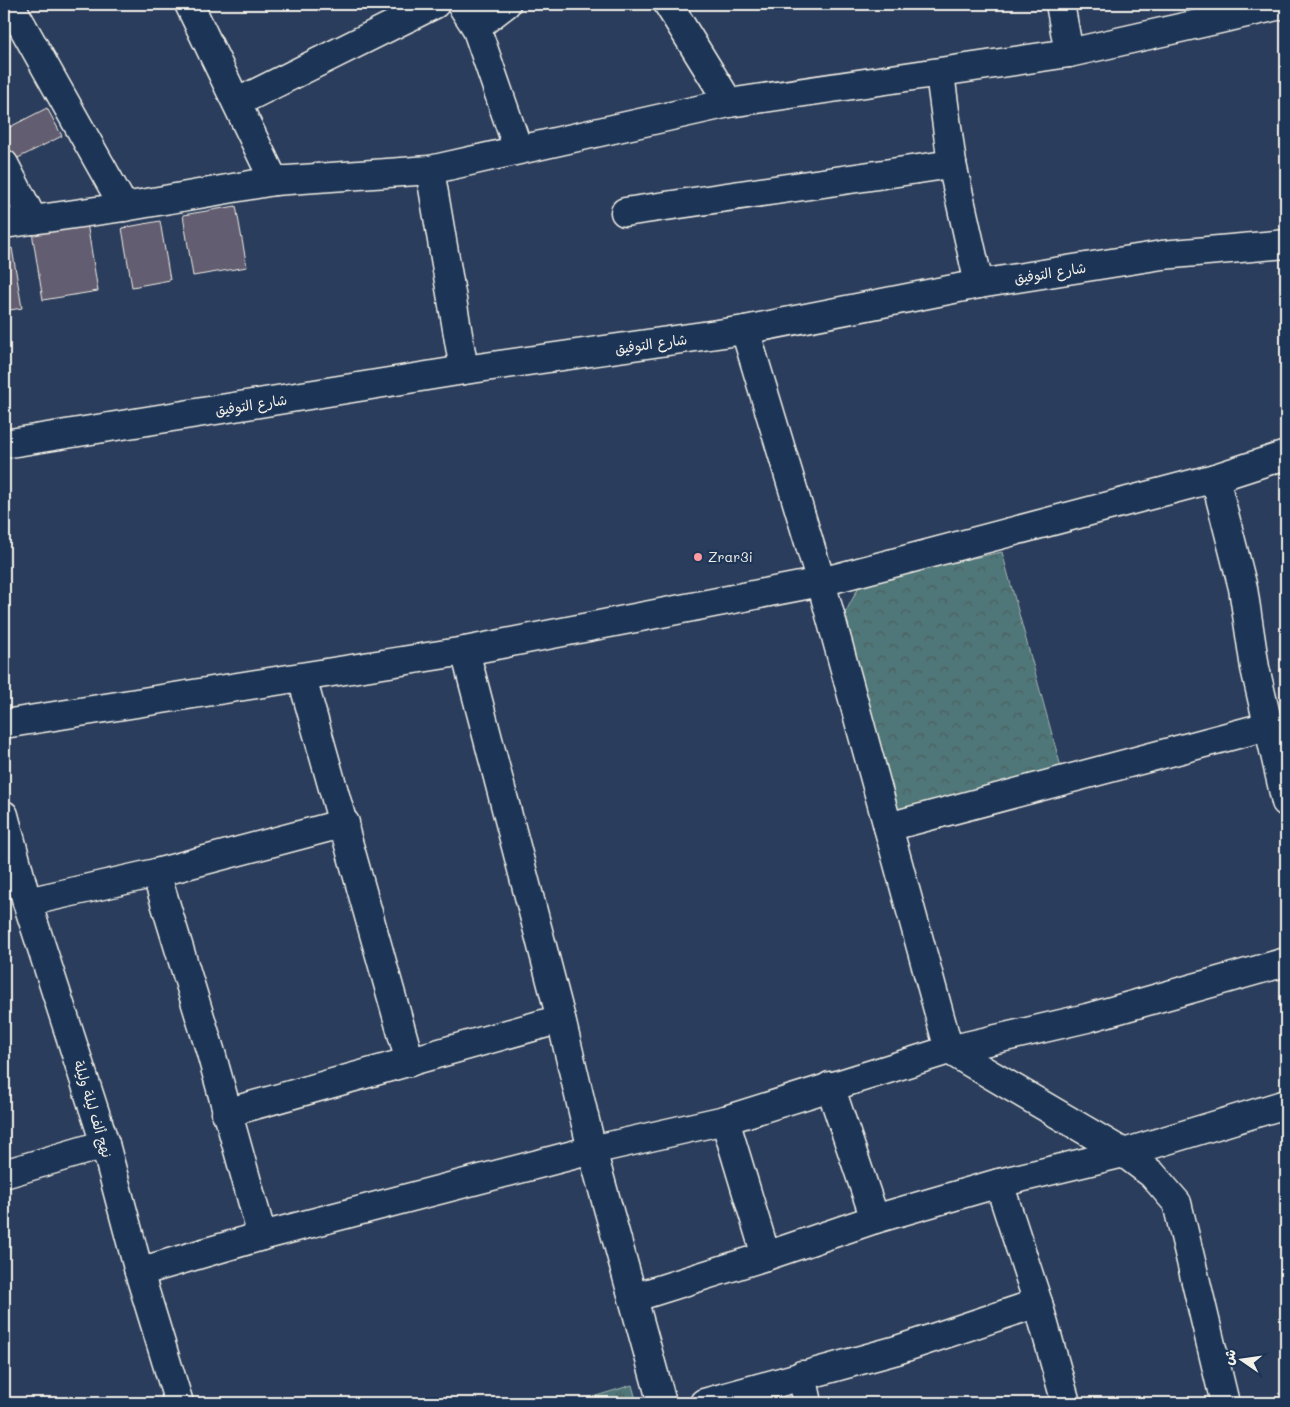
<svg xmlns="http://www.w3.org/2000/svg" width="1290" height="1407" viewBox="0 0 1290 1407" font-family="Mali,'Playpen Sans Arabic',sans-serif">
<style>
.grass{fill:url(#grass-tufts);stroke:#a2b4b0}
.forest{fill:url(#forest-crowns);stroke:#a2b4b0}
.building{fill:#625d70;stroke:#f4f1e8}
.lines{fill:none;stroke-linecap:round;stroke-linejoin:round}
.minor-casing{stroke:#f4f1e8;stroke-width:31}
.minor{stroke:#1d3557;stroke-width:28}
.poi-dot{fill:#ff9aa2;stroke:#1d3557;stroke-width:2}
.labels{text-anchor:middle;stroke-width:4.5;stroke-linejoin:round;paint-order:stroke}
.street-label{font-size:14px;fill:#f4f1e8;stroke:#1d3557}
.poi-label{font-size:14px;fill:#f4f1e8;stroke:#1d3557;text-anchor:start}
</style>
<defs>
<pattern id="grass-tufts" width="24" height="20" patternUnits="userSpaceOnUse" patternTransform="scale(1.25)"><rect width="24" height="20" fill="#507678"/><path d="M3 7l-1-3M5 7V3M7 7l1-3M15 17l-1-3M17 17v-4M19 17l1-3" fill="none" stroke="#4c5f5f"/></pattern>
<pattern id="forest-crowns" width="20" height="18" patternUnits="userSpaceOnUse" patternTransform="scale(1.25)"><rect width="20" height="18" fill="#507678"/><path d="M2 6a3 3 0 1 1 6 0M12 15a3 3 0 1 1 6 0" fill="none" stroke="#4c5f5f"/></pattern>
</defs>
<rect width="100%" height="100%" fill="#2b3d5c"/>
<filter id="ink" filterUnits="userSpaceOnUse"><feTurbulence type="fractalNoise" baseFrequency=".02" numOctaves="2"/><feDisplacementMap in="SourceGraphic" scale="10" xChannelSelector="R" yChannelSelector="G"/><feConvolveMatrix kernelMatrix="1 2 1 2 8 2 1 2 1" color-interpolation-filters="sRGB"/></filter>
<g filter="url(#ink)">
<path class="grass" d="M 632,1385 L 637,1403 L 573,1403 Z"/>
<path class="forest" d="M 1002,552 L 1061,767 L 897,815 L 845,613 L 862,581 Z"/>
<g class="building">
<path d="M 47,108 L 62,136 L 8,163 L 4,154 L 4,130 Z"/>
<path d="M 236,206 L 247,267 L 193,276 L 183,215 Z"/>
<path d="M 160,221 L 170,280 L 132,287 L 122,228 Z"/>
<path d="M 87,223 L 98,291 L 43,300 L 32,232 Z"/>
<path d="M 12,248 L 22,308 L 4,311 L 4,250 Z"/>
</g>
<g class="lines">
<g class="minor-casing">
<g id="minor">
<path d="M 10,4 L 124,207"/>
<path d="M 189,4 L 274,181"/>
<path d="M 461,4 L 476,27 L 518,149"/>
<path d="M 668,4 L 729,103"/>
<path d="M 1060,4 L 1069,53"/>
<path d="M 476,27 L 506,4"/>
<path d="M 940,74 L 952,164 L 979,284"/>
<path d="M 238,102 L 435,4"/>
<path d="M 4,164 L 33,220"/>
<path d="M 430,170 L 464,370"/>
<path d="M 625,212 L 952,164"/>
<path d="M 4,224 L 124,207 L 274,181 L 430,170 L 729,103 L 1069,53 L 1286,4"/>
<path d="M 745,330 L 821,582 L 949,1050 L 1124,1153 L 1152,1174 L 1177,1203 L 1225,1403"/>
<path d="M 4,444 L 464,370 L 745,330 L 979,284 L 1162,255 L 1286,244"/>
<path d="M 1215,478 L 1243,588 L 1255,668 L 1286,802"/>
<path d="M 465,651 L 561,1019 L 592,1150 L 662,1403"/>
<path d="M 302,678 L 410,1062"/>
<path d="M 4,724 L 465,651 L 821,582 L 1215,478 L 1286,455"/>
<path d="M 4,815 L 27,902 L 105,1144 L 139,1272 L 179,1403"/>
<path d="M 888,827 L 1268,726"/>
<path d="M 156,873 L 211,1053 L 262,1236"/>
<path d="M 27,902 L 156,873 L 345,823"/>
<path d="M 830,1086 L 875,1219"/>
<path d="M 226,1113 L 561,1019"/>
<path d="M 725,1120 L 766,1256 L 875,1219 L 999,1183 L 1124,1153 L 1286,1104"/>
<path d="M 4,1174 L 105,1144"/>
<path d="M 999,1183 L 1038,1303 L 1066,1403"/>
<path d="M 139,1272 L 262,1236 L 592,1150 L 725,1120 L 949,1050 L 1087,1018 L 1286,962"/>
<path d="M 633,1298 L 766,1256"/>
<path d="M 802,1375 L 808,1403"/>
<path d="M 704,1403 L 897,1350 L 1038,1303"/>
</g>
</g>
<use href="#minor" class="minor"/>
</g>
</g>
<circle class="poi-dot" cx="698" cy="557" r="5"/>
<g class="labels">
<g class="street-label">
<text transform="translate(1050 273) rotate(-9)" y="5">شارع التوفيق</text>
<text transform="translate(651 344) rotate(-8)" y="5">شارع التوفيق</text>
<text transform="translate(251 405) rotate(-9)" y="5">شارع التوفيق</text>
<text transform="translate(93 1109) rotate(73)" y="5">نهج ألف ليلة وليلة</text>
</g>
<g class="poi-label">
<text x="708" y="562">Zrar3i</text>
</g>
</g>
<rect width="1290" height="1407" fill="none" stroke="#1d3557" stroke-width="20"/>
<rect x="10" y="10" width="1270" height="1387" fill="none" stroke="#f4f1e8" stroke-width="2" filter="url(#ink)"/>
<g transform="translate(1242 1360) rotate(283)" stroke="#1d3557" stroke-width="4" paint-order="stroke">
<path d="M0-4L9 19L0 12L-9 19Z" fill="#f4f1e8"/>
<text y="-8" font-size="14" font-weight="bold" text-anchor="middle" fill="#f4f1e8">ش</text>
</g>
</svg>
